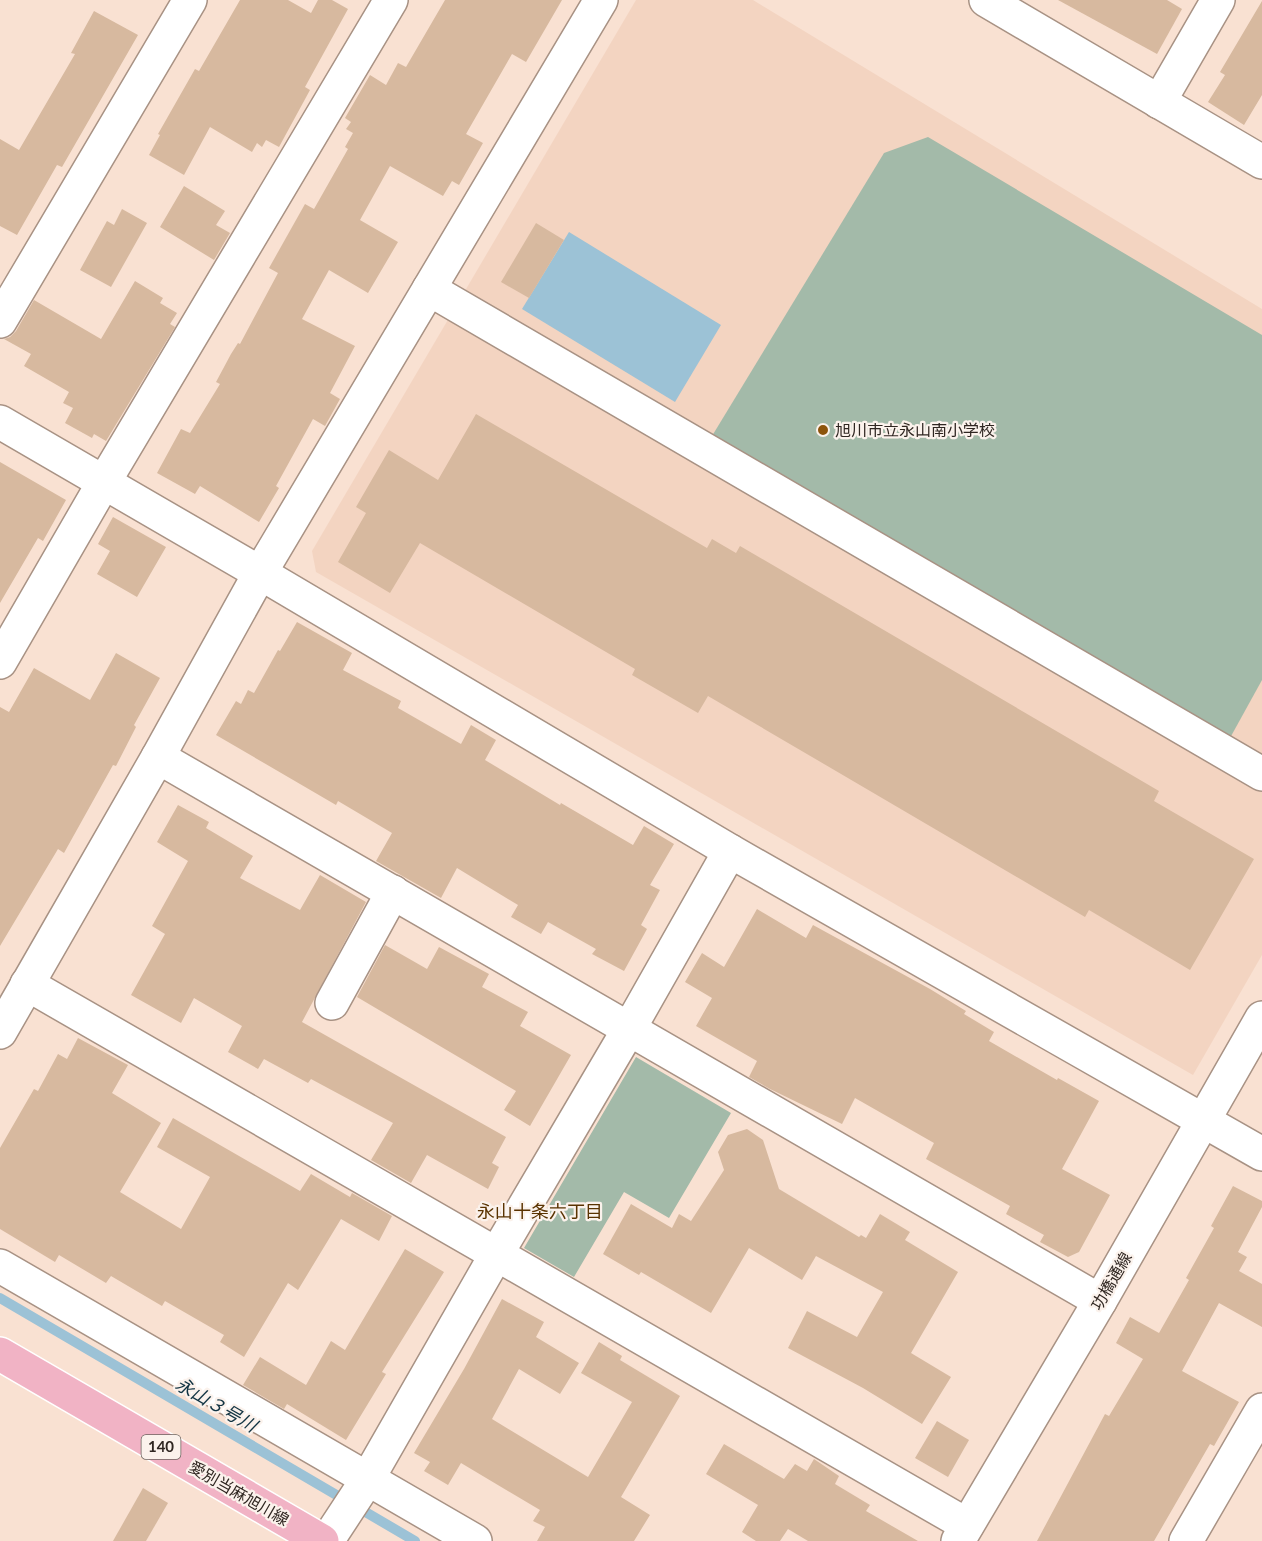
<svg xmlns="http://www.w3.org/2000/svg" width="1262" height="1541" viewBox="0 0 1262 1541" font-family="Lato,'Noto Sans JP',sans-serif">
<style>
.built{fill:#f3d4c1}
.green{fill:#a3baa9}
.water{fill:#9cc2d6}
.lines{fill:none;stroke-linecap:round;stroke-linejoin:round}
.stream{stroke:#9cc2d6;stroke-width:10}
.building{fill:#d7b99f}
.minor-casing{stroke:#a89284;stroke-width:36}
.major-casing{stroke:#fff;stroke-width:36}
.minor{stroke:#fff;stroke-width:33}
.major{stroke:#f1b3c5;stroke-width:33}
.poi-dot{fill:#8d540b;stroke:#fbf2ec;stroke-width:2}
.labels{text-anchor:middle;stroke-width:4.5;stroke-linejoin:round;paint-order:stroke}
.shield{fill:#fbf2ec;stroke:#6c635e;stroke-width:1.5}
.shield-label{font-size:15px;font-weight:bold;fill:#2f2621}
.poi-label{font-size:16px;fill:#2f2621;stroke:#fbf2ec;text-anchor:start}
.street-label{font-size:16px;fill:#2f2621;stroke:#fbf2ec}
.neighbourhood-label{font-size:18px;fill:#5a3301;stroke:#fbf2ec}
.water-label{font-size:18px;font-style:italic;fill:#113342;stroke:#fbf2ec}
</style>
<rect width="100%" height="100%" fill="#f9e1d2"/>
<path class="built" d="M 636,0 L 753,0 L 1262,309 L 1262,955 L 1193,1075 L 316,572 L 312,551 Z"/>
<g class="green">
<path d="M 928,137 L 1262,335 L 1262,680 L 1230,738 L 712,436 L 884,153 Z"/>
<path d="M 636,1057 L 731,1113 L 669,1218 L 624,1192 L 574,1277 L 524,1248 Z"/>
</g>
<path class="water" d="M 569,232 L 721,325 L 675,402 L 522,309 Z"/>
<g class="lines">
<path class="stream" d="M 0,1298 L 415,1541"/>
</g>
<g class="building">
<path d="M 240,0 L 288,0 L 311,13 L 318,0 L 332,0 L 348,9 L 305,87 L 310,90 L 279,147 L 266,140 L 262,147 L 257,143 L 252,152 L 210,127 L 184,175 L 149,155 L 160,135 L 158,134 L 195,69 L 199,71 Z"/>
<path d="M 445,0 L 562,0 L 526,62 L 512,54 L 466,134 L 483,143 L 459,185 L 452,181 L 443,196 L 390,166 L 360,220 L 398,242 L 368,293 L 329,270 L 302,319 L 355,346 L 330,393 L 340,399 L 325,426 L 313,419 L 276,486 L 279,488 L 259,522 L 200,486 L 195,494 L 157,473 L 181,429 L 190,433 L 220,384 L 216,382 L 231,354 L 238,343 L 240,344 L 278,273 L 269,268 L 305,204 L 314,209 L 348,149 L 345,147 L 353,133 L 346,129 L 351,122 L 345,118 L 370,75 L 386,85 L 398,63 L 406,67 Z"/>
<path d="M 1058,0 L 1167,0 L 1182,9 L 1157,54 Z"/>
<path d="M 1262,1 L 1262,95 L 1244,125 L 1208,102 L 1225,75 L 1220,72 Z"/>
<path d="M 94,11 L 138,35 L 62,167 L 57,165 L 17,235 L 0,226 L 0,139 L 19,150 L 75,54 L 71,53 Z"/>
<path d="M 184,186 L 225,211 L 216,225 L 230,233 L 214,260 L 160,227 Z"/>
<path d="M 122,209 L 147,223 L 111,287 L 80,270 L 107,221 L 114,225 Z"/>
<path d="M 536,223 L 564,240 L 529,298 L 501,282 Z"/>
<path d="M 135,281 L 163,298 L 160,303 L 177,313 L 170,324 L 175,327 L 106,441 L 94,434 L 92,438 L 65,423 L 73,408 L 63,403 L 69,392 L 24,366 L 31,354 L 4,339 L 10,337 L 16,331 L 34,300 L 101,339 Z"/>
<path d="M 476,414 L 707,548 L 712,539 L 736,553 L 740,546 L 1159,791 L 1154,801 L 1254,859 L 1190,970 L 1089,910 L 1085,917 L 708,696 L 698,713 L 632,675 L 635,669 L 420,543 L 390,593 L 338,562 L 366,513 L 356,507 L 389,450 L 438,480 Z"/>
<path d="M 0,462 L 66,500 L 43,541 L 38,538 L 0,603 Z"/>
<path d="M 113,517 L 166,547 L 137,597 L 97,574 L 110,551 L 98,544 Z"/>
<path d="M 297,622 L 352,653 L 343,670 L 401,701 L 398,708 L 461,744 L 471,725 L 496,740 L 485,760 L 560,805 L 561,803 L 633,845 L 644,826 L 674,844 L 650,885 L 660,890 L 641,925 L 647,929 L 624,971 L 592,954 L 596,949 L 548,922 L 541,934 L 511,917 L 518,905 L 457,868 L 441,898 L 376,861 L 392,833 L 338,801 L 336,805 L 216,735 L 236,701 L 241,704 L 248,690 L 254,693 L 278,650 L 280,651 Z"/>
<path d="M 116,653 L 160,678 L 134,725 L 136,727 L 116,766 L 113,765 L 64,853 L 58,849 L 0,946 L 0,707 L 9,712 L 34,668 L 90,700 Z"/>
<path d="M 178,805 L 209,822 L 206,828 L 253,856 L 240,878 L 300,910 L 320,875 L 366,902 L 302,1022 L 506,1137 L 492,1163 L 499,1167 L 488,1189 L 427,1155 L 411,1183 L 371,1160 L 393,1123 L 311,1079 L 308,1083 L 264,1059 L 258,1069 L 228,1052 L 242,1026 L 194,998 L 181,1023 L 131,995 L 165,934 L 152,926 L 188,861 L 157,842 Z"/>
<path d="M 757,909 L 806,938 L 813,925 L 930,989 L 966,1011 L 964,1014 L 994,1032 L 989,1041 L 1057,1080 L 1058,1078 L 1099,1101 L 1062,1169 L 1110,1195 L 1079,1252 L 1068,1257 L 1040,1242 L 1044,1235 L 1006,1214 L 1010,1206 L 926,1159 L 934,1143 L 855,1098 L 842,1124 L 770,1089 L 749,1077 L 757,1061 L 696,1026 L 712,998 L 685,982 L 702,953 L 724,967 Z"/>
<path d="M 385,945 L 427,969 L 439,947 L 489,974 L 482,987 L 528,1012 L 520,1026 L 571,1055 L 530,1126 L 504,1110 L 516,1091 L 357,997 Z"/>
<path d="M 78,1038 L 128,1065 L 112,1093 L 161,1123 L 120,1192 L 181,1229 L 210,1177 L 157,1147 L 173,1118 L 300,1191 L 311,1174 L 350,1197 L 352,1193 L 392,1216 L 379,1241 L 341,1219 L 298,1290 L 288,1283 L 244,1357 L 220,1342 L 224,1335 L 165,1301 L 162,1306 L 111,1276 L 106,1283 L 59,1255 L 55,1262 L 0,1229 L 0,1148 L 34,1089 L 38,1091 L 58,1054 L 67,1059 Z"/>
<path d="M 747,1129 L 763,1140 L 779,1189 L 859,1237 L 861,1235 L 866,1238 L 880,1214 L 910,1232 L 905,1240 L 958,1272 L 911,1353 L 951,1377 L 922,1424 L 863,1388 L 788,1348 L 807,1311 L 857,1337 L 883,1292 L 816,1256 L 802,1280 L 749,1248 L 711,1313 L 641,1272 L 639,1275 L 603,1254 L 631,1204 L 672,1228 L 679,1214 L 691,1221 L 724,1170 L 718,1152 L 728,1135 Z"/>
<path d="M 1233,1186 L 1262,1201 L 1262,1207 L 1238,1252 L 1247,1257 L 1239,1271 L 1262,1284 L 1262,1327 L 1219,1303 L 1182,1371 L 1239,1402 L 1214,1446 L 1210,1444 L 1154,1541 L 1037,1541 L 1105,1414 L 1109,1416 L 1143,1359 L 1116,1343 L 1130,1317 L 1159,1333 L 1189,1280 L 1186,1278 L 1214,1228 L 1211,1226 Z"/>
<path d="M 405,1249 L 444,1272 L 382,1372 L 386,1374 L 346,1440 L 287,1404 L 284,1409 L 243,1385 L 260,1357 L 306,1385 L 331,1341 L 345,1350 Z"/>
<path d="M 502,1299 L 544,1322 L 536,1337 L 579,1363 L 560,1394 L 519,1369 L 492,1419 L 588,1477 L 632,1402 L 581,1373 L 599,1342 L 622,1356 L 620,1360 L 680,1396 L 621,1497 L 650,1515 L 634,1541 L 537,1541 L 545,1527 L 533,1521 L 540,1510 L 461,1463 L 448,1485 L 424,1471 L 430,1462 L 414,1453 L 464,1369 Z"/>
<path d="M 937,1421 L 969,1440 L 948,1477 L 915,1458 Z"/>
<path d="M 724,1444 L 784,1479 L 795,1464 L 807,1471 L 814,1459 L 839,1476 L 835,1484 L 870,1505 L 866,1511 L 918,1541 L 808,1541 L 788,1529 L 780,1541 L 756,1541 L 742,1532 L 758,1505 L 706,1474 Z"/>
<path d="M 143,1488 L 168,1503 L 146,1541 L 113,1541 Z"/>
</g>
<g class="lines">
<g class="minor-casing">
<g id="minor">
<path d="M 986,0 L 1262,162"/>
<path d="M 1159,102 L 1218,0"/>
<path d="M 429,289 L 1262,774"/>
<path d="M 0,321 L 190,0"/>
<path d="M 0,422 L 260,573 L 730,851 L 1262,1154"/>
<path d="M 0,662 L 104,482 L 391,0"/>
<path d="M 158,757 L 1100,1301"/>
<path d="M 27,984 L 967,1525"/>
<path d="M 332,1003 L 393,892"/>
<path d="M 0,1032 L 158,757 L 260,573 L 601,0"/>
<path d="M 0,1266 L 475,1541"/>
<path d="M 327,1541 L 367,1480 L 496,1255 L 629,1029 L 730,851"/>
<path d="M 958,1541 L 1100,1301 L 1262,1018"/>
<path d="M 1186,1541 L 1262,1410"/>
</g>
</g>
<g class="major-casing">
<path id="major" d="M 0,1354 L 322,1541"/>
</g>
<use href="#minor" class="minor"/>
<use href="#major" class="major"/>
</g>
<circle class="poi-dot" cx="823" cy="430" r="6"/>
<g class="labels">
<rect class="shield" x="141.5" y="1435" width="39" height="24" rx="4.5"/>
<g class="shield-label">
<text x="161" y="1452">140</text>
</g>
<g class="poi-label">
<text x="835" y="436">旭川市立永山南小学校</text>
</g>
<g class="street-label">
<text transform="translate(1111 1281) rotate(-60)" y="6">功橋通線</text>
<text transform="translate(239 1493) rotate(30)" y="6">愛別当麻旭川線</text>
</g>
<g class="neighbourhood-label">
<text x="540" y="1218">永山十条六丁目</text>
</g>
<g class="water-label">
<text transform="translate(216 1405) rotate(30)" y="6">永山３号川</text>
</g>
</g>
</svg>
